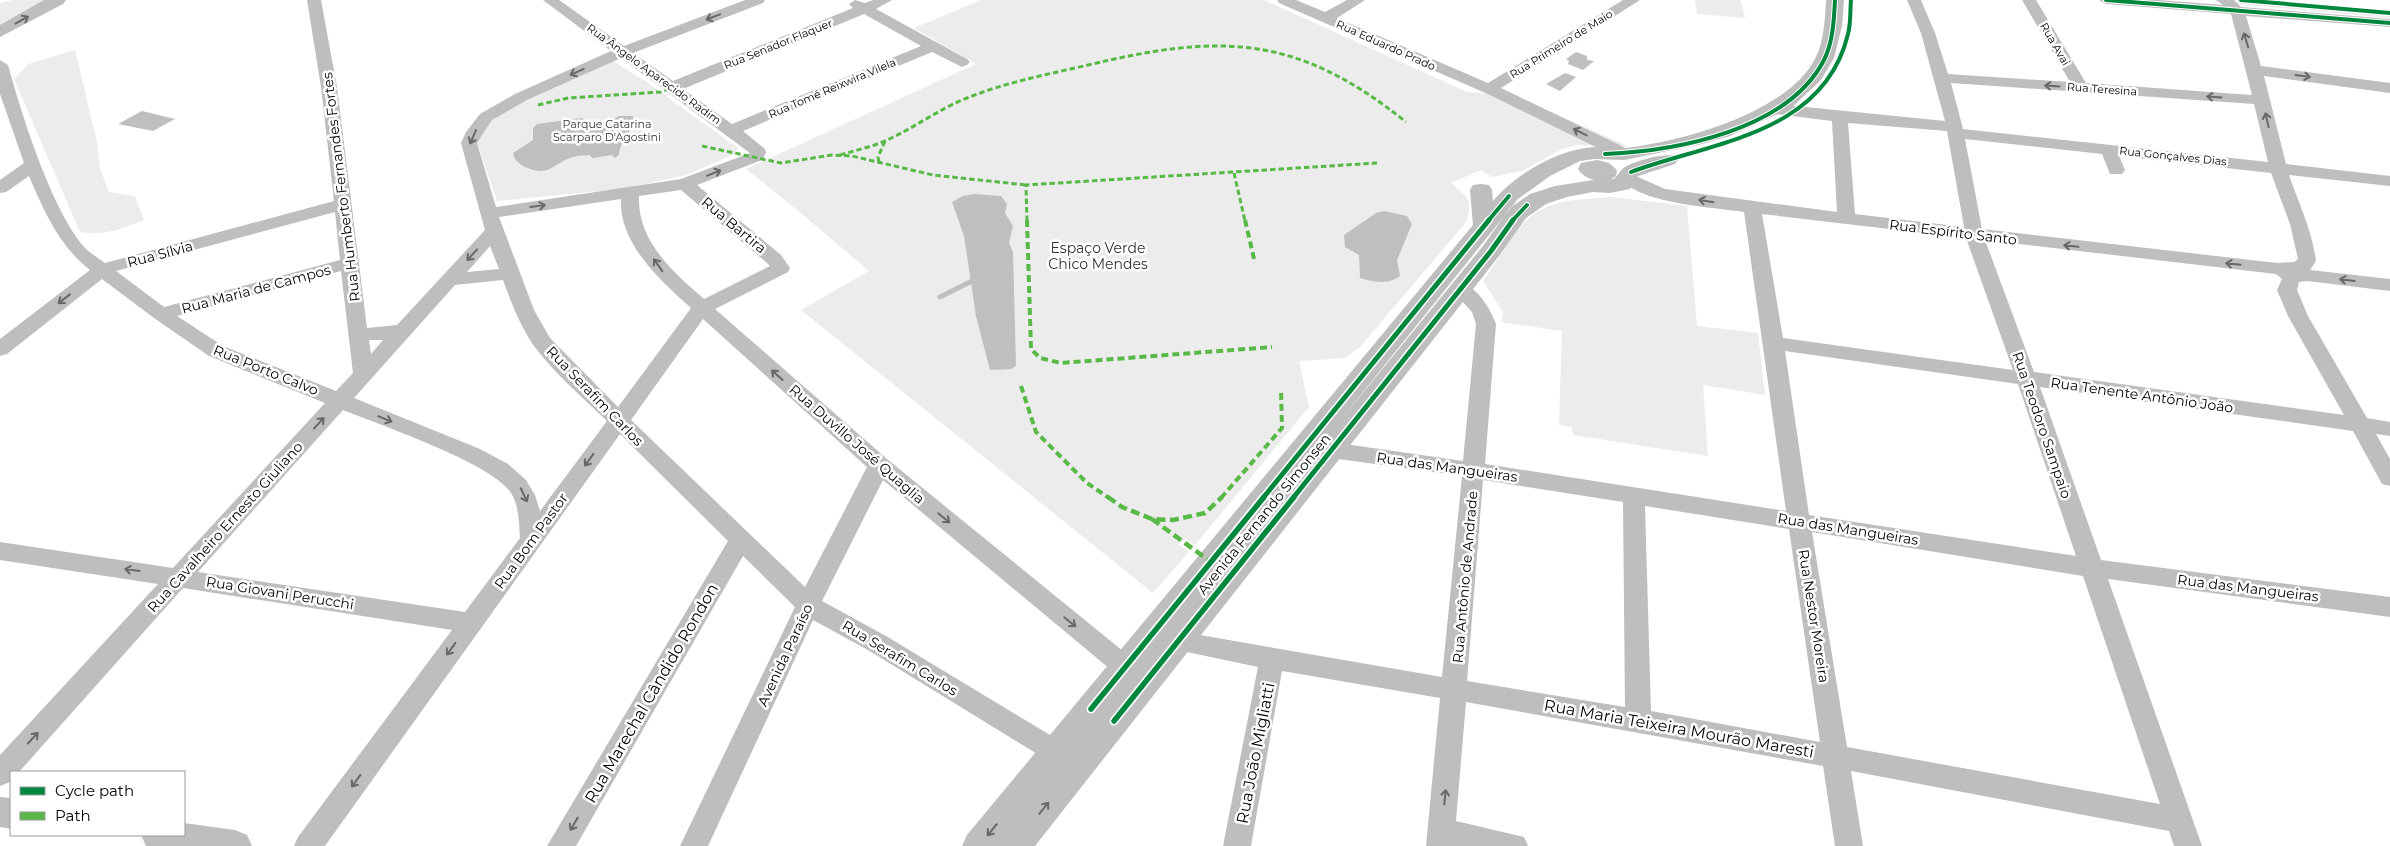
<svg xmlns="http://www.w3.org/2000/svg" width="2390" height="846" viewBox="0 0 2390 846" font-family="Montserrat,sans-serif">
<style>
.green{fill:#ececec}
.water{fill:#bfbfbf}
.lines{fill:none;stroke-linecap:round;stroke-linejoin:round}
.stream{stroke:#bfbfbf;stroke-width:5}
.minor{fill:#bebebe;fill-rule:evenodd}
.major{fill:#bebebe;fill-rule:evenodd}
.quiet-far2{stroke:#58b947;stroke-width:3;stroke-dasharray:5.5 3;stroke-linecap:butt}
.quiet-far1{stroke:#58b947;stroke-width:4;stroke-dasharray:7 4;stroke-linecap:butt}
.quiet{stroke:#58b947;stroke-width:4.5;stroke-dasharray:9 4.5;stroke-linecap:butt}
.cycleway-far2-casing{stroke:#fff;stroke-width:6}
.cycleway-far1-casing{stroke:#fff;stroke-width:8}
.cycleway-casing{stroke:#fff;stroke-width:9}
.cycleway-far2{stroke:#00873e;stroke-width:4}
.cycleway-far1{stroke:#00873e;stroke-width:5}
.cycleway{stroke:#00873e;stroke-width:5.5}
.oneway{stroke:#686868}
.labels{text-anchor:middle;stroke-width:5;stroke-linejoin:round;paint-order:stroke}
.far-street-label{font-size:11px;fill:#000;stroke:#fff}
.far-park-label{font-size:11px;fill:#333;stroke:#fff}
.street-label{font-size:14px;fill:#000;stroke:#fff}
.park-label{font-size:14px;fill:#333;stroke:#fff}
.near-street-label{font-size:16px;fill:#000;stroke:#fff}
</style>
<rect width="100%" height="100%" fill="#fff"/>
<g class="green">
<path d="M 13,0 L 51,0 L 0,25 L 0,3 Z"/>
<path d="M 981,0 L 1264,0 L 1467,92 L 1485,93 L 1501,90 L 1628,146 L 1576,145 L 1562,149 L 1522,171 L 1492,177 L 1481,170 L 1451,183 C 1468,198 1472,197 1467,221 L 1360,347 L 1345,358 L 1299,361 L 1309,407 L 1195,545 L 1186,539 L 1178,544 L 1189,552 L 1153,593 L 801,310 L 869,271 L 796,209 L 746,169 L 976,64 L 914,28 Z"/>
<path d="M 1695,0 L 1741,0 L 1745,18 L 1697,14 Z"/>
<path d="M 2234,2 L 2390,16 L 2390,18 L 2237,4 Z"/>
<path d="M 75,50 L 97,142 L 100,169 L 109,192 L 135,196 L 144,220 C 123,229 103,236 80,232 L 14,79 L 28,64 Z"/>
<path d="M 613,61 L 648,83 L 738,148 L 735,154 L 686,175 L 622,189 L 497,201 L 477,142 L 492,120 L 510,108 Z"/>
<path d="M 1611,197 L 1687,206 L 1697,326 L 1758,333 L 1765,395 L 1703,385 L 1708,456 L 1573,435 L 1572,427 L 1559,425 L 1562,331 L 1501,322 L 1503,312 L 1483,281 C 1498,261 1519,219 1542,209 C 1562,199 1589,199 1611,197 Z"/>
</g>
<g class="water">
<path d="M 1576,52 L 1587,56 L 1587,60 L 1594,61 L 1583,70 L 1568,64 L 1569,61 L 1566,59 Z"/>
<path d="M 1565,73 L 1576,77 L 1560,91 L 1546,84 Z"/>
<path d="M 142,111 L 175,119 L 153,131 L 118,124 Z"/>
<path d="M 619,116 L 633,116 C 635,132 620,138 619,155 L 615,158 L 612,155 L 593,158 L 589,155 C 585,156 581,155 577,156 C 555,160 551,179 525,167 C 519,164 514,160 513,153 L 533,140 L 533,128 L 537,124 L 582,118 L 588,124 L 599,127 Z"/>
<path d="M 1597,160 L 1609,163 L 1617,170 L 1616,176 C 1605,185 1585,181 1578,169 L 1581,163 Z"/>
<path d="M 975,194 L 1001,196 L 1007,204 L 1005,213 L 1013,226 L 1009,243 L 1013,252 L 1016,366 L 1011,369 L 990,370 L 976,316 L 964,236 L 952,202 L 963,196 Z"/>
<path d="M 1384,211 L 1407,216 L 1412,224 L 1397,260 L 1400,276 C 1388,285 1374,282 1360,278 L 1359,255 L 1345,247 L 1344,235 L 1376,213 Z"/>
</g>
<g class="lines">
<path class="stream" d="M 940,297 L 972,281"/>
<g class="minor">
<path d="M 307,0 L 321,0 L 337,87 L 367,328 L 397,325 L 485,230 L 461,143 L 466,132 L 480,114 L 515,94 L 611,51 L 543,0 L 559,0 L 624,46 L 745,0 L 765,0 L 763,3 L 633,53 L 673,81 L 853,8 L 849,4 L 855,0 L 865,3 L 873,0 L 892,0 L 876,9 L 967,59 L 970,62 L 967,65 L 962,67 L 932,52 L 743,131 L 765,149 L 766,153 L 762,160 L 697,185 L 781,255 L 790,268 L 788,272 L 715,309 L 887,459 L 1134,660 L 1138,667 L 1134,674 L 1125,677 L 1116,674 L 883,480 L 822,601 L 886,636 L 1065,744 L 1069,752 L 1065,760 L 1056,764 L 1047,760 L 868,650 L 813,620 L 708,846 L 680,846 L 795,607 L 743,556 L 576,846 L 547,846 L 728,541 L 620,434 L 325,846 L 294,846 L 298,837 L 452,630 L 183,588 L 19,772 L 11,772 L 10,782 L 0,786 L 0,755 L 158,584 L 0,560 L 0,542 L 173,568 L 325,403 L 209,356 L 154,318 L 102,279 L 7,354 L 0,356 L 0,339 L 90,270 C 59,246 44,211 29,176 L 6,192 L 0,193 L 0,180 L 24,163 L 0,94 L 0,60 L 8,65 C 22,115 52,212 86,249 C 91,254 99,258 105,263 L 334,201 L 321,87 ZM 864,14 L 921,46 L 732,124 L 683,89 ZM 621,58 L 750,153 L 681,179 L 496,207 L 477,143 L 492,120 L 527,100 ZM 681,190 L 767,263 L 770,266 L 704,299 C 673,272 637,241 639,196 ZM 621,199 C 619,244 660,280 691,308 L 618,407 L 550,338 L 534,310 L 499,217 ZM 335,212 L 340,260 L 164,307 L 116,271 ZM 490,246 L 499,269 L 467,272 ZM 341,271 L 353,373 L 336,391 L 223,346 L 177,316 ZM 503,280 C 511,302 520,326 534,346 C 555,374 582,397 607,421 L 540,511 L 535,495 L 526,480 L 508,464 L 480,449 L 354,398 L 455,285 ZM 703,319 L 867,467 L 805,587 L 631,420 ZM 369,340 L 383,340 L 371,354 ZM 343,410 C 380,425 492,463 511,493 C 519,505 519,523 520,538 L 465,612 L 198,572 Z"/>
<path d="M 1277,0 L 1296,0 L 1325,12 L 1347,0 L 1365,0 L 1337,18 L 1488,83 L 1623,0 L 1640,0 L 1501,88 L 1630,150 L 1632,154 L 1630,158 L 1618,158 L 1490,95 L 1279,3 Z"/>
<path d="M 1907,0 L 1921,0 L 1935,33 L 1948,74 L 2070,82 L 2022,0 L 2036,0 L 2086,83 L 2252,95 L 2231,14 L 2106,4 L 2099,0 L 2159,0 L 2223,5 L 2216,0 L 2234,0 L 2241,7 L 2390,19 L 2390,27 L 2246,16 L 2261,66 L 2390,83 L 2390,93 L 2264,76 L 2286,164 L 2390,176 L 2390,186 L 2289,175 C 2299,204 2312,230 2316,261 L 2310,270 L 2390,279 L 2390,291 L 2307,281 L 2299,282 L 2297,290 L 2308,316 L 2367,418 L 2390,422 L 2390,436 L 2376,434 L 2390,459 L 2390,486 L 2382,484 L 2353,431 L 2040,387 L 2101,560 L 2390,597 L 2390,617 L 2108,579 L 2202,846 L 2174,846 L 2169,831 L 1851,771 L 1863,846 L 1835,846 L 1823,766 L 1466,702 L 1456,821 L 1524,837 L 1528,846 L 1426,846 L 1440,698 L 1282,671 L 1251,846 L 1223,846 L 1258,667 L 1168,648 L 1165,641 L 1168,634 L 1177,631 L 1442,677 L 1462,476 L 1317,456 L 1309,453 L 1306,448 L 1309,443 L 1317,440 L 1463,461 L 1476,324 L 1472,312 L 1450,288 L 1453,284 C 1474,279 1490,308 1496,324 L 1485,464 L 1786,511 L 1744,212 C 1713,207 1639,204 1620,178 L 1623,174 L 1629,173 L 1665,189 L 1837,212 L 1832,121 L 1775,114 L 1769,112 L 1767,109 L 1769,106 L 1775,104 L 1945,121 L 1921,33 ZM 1951,83 L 2254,104 L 2268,162 L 1963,129 ZM 1848,123 L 1947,131 L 1964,227 L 1855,214 ZM 1965,139 L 2102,154 L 2110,174 L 2122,174 L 2125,170 L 2119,156 L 2271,173 L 2290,224 L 2298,259 L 2294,262 L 2277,263 L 1982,229 ZM 1762,214 L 1966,238 L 2013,370 L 1783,338 ZM 1985,240 L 2276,274 L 2282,279 L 2277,290 L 2288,316 L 2344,415 L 2034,372 ZM 1785,351 L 2018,384 L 2076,556 L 1809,515 ZM 1483,480 L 1623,502 L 1625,707 L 1467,681 ZM 1645,506 L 1789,529 L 1820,742 L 1651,711 ZM 1812,532 L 2083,576 L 2160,804 L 1847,747 Z"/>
</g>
<g class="major">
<path d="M 44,0 L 66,0 L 63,4 L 0,37 L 0,25 Z"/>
<path d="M 1826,0 L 1844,0 L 1842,26 L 1834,58 L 1821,80 L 1791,108 L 1730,136 L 1702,144 L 1624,160 L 1594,159 L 1580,161 L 1550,176 L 1518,199 L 1339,422 L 1483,246 L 1510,208 L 1530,194 L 1555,186 L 1593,180 L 1614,179 C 1617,176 1621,169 1625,167 C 1635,161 1664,153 1675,156 L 1678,160 L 1675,164 L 1638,176 L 1630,189 L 1610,193 L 1593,192 L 1567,197 L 1546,204 L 1526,218 L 1499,256 L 1035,846 L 962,846 L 967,835 L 1473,225 L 1470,190 L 1473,185 L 1481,184 L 1489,185 L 1492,190 L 1493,201 C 1515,174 1559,149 1594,147 C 1604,146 1615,149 1625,148 C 1681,142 1787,113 1815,59 C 1824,42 1825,19 1826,0 Z"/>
<path d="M 0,797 L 11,798 L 11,829 L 0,827 Z"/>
<path d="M 184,823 L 235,830 L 247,835 L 252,846 L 146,846 L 141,835 L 184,835 Z"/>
</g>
<g class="quiet-far2">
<path d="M 538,105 L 568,98 L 661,92 L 671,88"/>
<path d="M 702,146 L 781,163 L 832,155 L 852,156 L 933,175 L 1026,185"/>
<path d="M 840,155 C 856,150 872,147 887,140 C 914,128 939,109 967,98 C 1004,83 1044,75 1084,66 C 1217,34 1294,32 1406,122"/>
<path d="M 879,162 L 878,157 L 885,141"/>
<path d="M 1234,173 L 1245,221"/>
<path d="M 1027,221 L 1026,185 L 1377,163"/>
</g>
<g class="quiet-far1">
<path d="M 1027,220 L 1031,349 L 1040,358 L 1061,363 L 1272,347"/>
<path d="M 1245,220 L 1255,263"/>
<path d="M 1021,386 L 1036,432 L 1087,483 L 1109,498"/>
<path d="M 1221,498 L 1282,428 L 1281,390"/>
</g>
<g class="quiet">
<path d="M 1108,497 L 1122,507 L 1152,519 L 1173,520 L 1205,513 L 1222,497"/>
<path d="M 1152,519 L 1211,562"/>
</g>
<g class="cycleway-far2-casing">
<g id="cycleway-far2">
<path d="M 2106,0 L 2390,23"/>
<path d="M 2241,0 L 2390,13"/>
<path d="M 1605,154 C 1677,151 1788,130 1824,60 C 1833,42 1834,20 1835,0"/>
<path d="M 1631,172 C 1711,142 1824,135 1848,34 C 1851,23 1850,11 1851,0"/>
<path d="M 1488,221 L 1509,196"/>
<path d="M 1512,221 L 1527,205"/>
</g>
</g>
<g class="cycleway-far1-casing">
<g id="cycleway-far1">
<path d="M 1263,498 L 1489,220"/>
<path d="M 1293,498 L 1491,251 L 1513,220"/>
</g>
</g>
<g class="cycleway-casing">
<g id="cycleway">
<path d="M 1091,709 L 1264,497"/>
<path d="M 1114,721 L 1294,497"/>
</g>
</g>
<use href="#cycleway-far2" class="cycleway-far2"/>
<use href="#cycleway-far1" class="cycleway-far1"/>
<use href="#cycleway" class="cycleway"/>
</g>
<defs><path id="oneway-shaft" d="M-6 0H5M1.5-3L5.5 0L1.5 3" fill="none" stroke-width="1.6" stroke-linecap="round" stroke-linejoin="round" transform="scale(1.25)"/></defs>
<g class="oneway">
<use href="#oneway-shaft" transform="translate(713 17) rotate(159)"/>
<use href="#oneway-shaft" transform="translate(22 20) rotate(-29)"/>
<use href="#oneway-shaft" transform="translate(2246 40) rotate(-107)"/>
<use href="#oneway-shaft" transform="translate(577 72) rotate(156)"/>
<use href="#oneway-shaft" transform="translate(2303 76) rotate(8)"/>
<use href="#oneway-shaft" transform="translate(2052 86) rotate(-176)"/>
<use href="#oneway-shaft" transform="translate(2214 97) rotate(-176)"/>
<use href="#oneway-shaft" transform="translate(2267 120) rotate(-103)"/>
<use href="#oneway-shaft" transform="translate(1580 132) rotate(-154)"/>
<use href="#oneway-shaft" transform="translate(473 137) rotate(113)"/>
<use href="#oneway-shaft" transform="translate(714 173) rotate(-22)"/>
<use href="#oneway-shaft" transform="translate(1706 201) rotate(-171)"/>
<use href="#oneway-shaft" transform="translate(538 206) rotate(-8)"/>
<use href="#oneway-shaft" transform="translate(2071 246) rotate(-174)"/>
<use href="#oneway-shaft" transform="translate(472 255) rotate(132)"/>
<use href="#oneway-shaft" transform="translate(2233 264) rotate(-174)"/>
<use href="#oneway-shaft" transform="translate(658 265) rotate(-125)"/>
<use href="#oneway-shaft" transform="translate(2347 280) rotate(-173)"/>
<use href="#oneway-shaft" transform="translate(64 299) rotate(142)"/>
<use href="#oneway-shaft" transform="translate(777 375) rotate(-138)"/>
<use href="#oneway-shaft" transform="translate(385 419) rotate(22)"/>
<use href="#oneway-shaft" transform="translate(319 423) rotate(-48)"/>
<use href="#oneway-shaft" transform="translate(589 460) rotate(126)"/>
<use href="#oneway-shaft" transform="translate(524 495) rotate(65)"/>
<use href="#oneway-shaft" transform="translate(944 518) rotate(39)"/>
<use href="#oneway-shaft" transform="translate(132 570) rotate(-172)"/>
<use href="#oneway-shaft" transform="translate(1070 622) rotate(39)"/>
<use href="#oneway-shaft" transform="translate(451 649) rotate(126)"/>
<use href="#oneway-shaft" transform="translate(33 738) rotate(-47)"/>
<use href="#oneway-shaft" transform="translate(356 781) rotate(126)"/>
<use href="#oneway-shaft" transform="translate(1445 797) rotate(-84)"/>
<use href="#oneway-shaft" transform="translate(1044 808) rotate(-51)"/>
<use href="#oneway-shaft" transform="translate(574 824) rotate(120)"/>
<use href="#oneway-shaft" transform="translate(992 830) rotate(129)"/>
</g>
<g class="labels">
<g class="far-street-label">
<text transform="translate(778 44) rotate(-22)" y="4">Rua Senador Flaquer</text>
<text transform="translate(1561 44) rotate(-32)" y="4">Rua Primeiro de Maio</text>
<text transform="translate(2055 44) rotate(60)" y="4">Rua Avai</text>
<text transform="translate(1386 45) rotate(24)" y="4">Rua Eduardo Prado</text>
<text transform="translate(654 74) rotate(36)" y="4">Rua Ângelo Aparecido Radim</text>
<text transform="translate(832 88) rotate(-23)" y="4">Rua Tomé Reixwira Vilela</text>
<text transform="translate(2102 89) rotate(4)" y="4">Rua Teresina</text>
<text transform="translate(2173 156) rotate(6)" y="4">Rua Gonçalves Dias</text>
</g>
<g class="far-park-label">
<text x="607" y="128">Parque Catarina<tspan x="607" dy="13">Scarparo D'Agostini</tspan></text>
</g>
<g class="street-label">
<text transform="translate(341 187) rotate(-97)" y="5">Rua Humberto Fernandes Fortes</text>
<text transform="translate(734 225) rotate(40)" y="5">Rua Bartira</text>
<text transform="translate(1953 232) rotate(7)" y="5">Rua Espírito Santo</text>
<text transform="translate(160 254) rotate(-15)" y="5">Rua Sílvia</text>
<text transform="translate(256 289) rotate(-15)" y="5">Rua Maria de Campos</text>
<text transform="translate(266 370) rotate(22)" y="5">Rua Porto Calvo</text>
<text transform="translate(2142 395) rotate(8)" y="5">Rua Tenente Antônio João</text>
<text transform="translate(595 396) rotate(46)" y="5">Rua Serafim Carlos</text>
<text transform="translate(2042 425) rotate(71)" y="5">Rua Teodoro Sampaio</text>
<text transform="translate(857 444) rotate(41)" y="5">Rua Duvillo José Quaglia</text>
<text transform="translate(1447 467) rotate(8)" y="5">Rua das Mangueiras</text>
<text transform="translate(1264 514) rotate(-51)" y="5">Avenida Fernando Simonsen</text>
<text transform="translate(225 527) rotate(-48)" y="5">Rua Cavalheiro Ernesto Giuliano</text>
<text transform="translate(1848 529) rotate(9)" y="5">Rua das Mangueiras</text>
<text transform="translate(531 541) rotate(-54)" y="5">Rua Bom Pastor</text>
<text transform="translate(1465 577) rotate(-85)" y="5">Rua Antônio de Andrade</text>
<text transform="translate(2248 588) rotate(7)" y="5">Rua das Mangueiras</text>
<text transform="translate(280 593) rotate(9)" y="5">Rua Giovani Perucchi</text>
<text transform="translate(1814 616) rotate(81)" y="5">Rua Nestor Moreira</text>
<text transform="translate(785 655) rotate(-65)" y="5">Avenida Paraíso</text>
<text transform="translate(900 658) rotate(31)" y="5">Rua Serafim Carlos</text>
</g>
<g class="park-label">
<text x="1098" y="253">Espaço Verde<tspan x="1098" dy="16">Chico Mendes</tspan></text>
</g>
<g class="near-street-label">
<text transform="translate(651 693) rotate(-60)" y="6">Rua Marechal Cândido Rondon</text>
<text transform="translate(1679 728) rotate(10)" y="6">Rua Maria Teixeira Mourão Maresti</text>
<text transform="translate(1255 753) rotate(-79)" y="6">Rua João Migliatti</text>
</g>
</g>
<rect x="10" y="771" width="175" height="65" fill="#ffffff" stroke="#999999"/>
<rect x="20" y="787" width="25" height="8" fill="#00873e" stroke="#999999"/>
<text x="55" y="796" font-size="15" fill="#000000">Cycle path</text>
<rect x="20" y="812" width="25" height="8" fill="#58b947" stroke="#999999"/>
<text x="55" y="821" font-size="15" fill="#000000">Path</text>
</svg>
